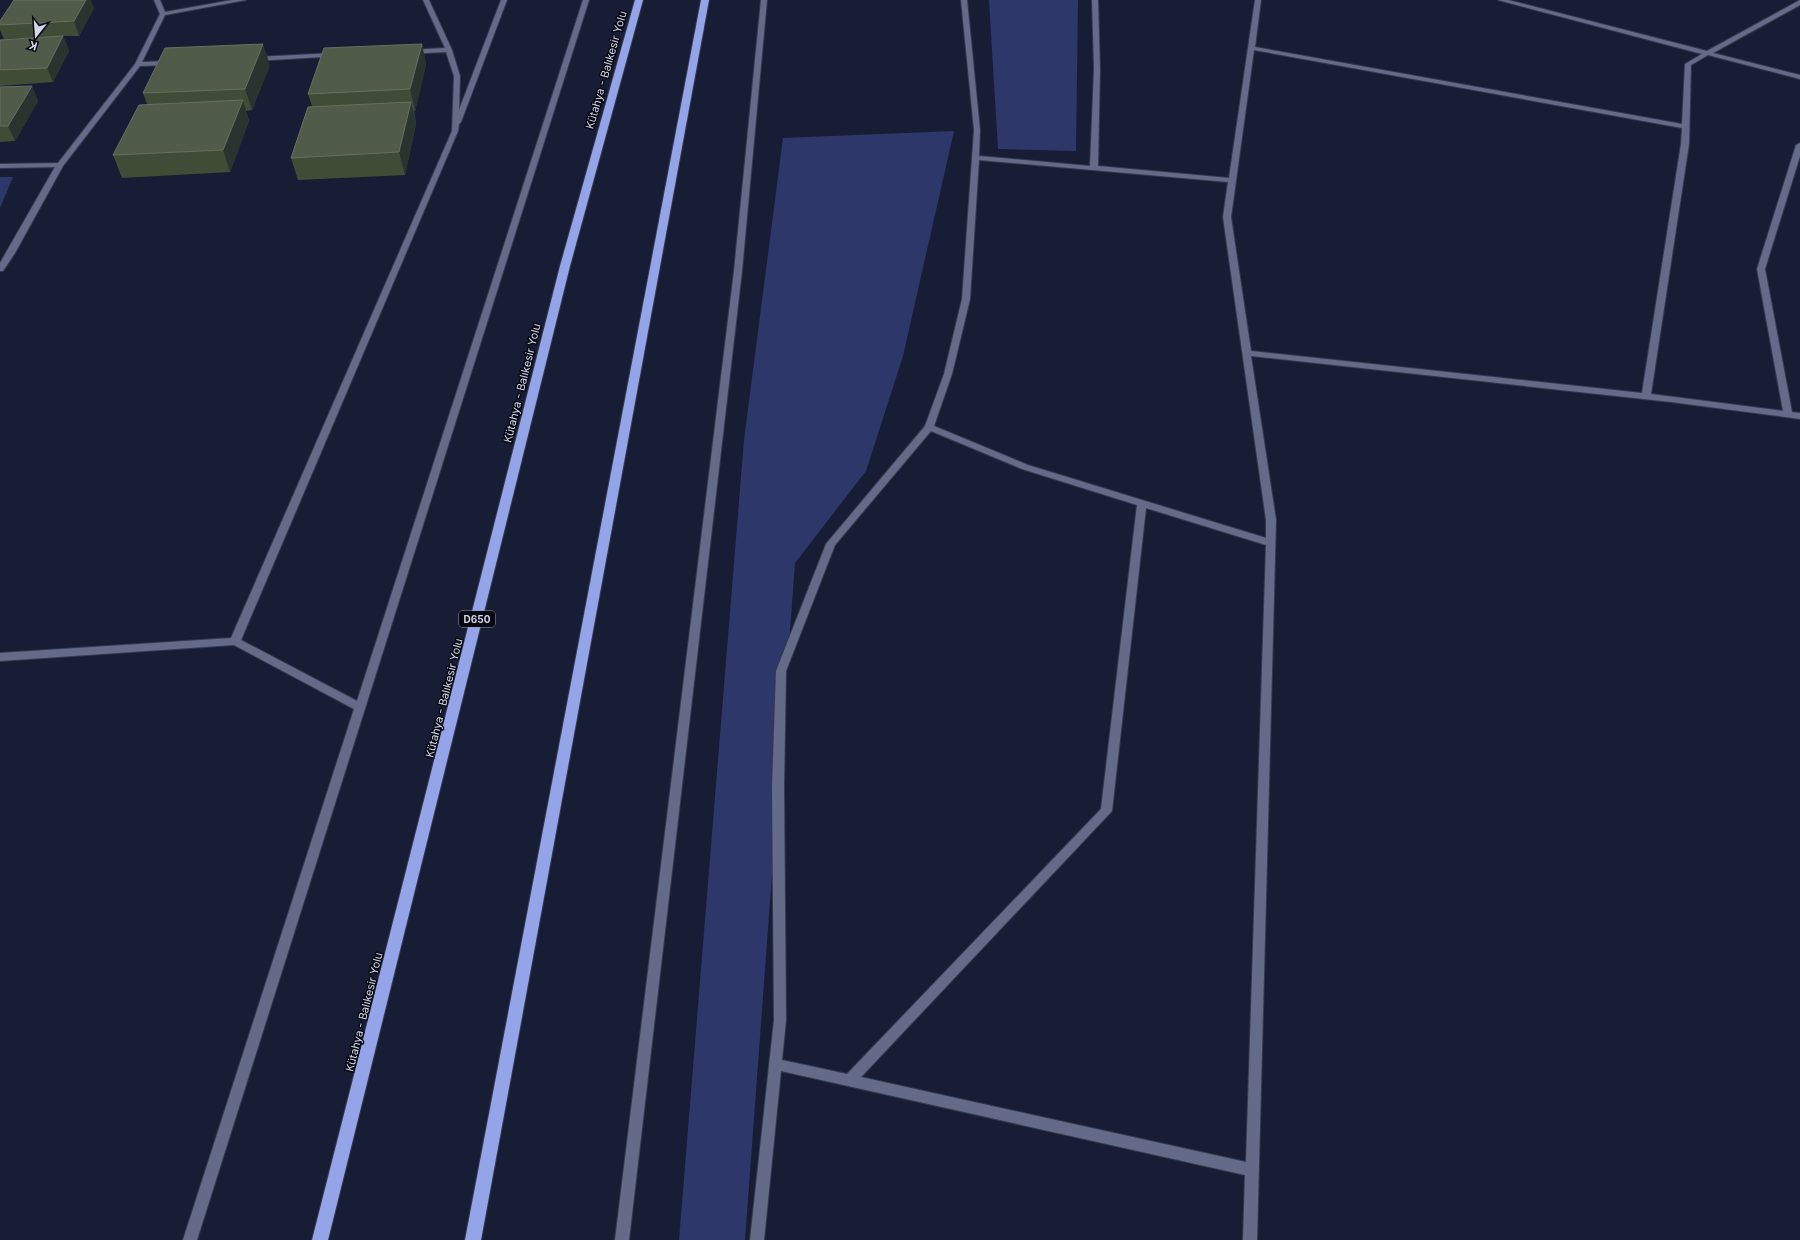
<svg xmlns="http://www.w3.org/2000/svg" width="1800" height="1240" viewBox="0 0 1800 1240" font-family="Inter,sans-serif">
<style>
.green{fill:#2e376a}
.lines{fill:none;stroke-linecap:round;stroke-linejoin:round}
.minor-casing{stroke:#36394e;stroke-width:2}
.highway-casing{stroke:#36394e;stroke-width:2}
.minor{fill:#636b89;fill-rule:evenodd}
.highway{fill:#94a4e9;fill-rule:evenodd}
.wall{fill:#404d36}
.shaded-wall{fill:#29342e}
.building{fill:#505c49;stroke:#646f62}
.labels{text-anchor:middle;stroke-width:3;stroke-linejoin:round;paint-order:stroke}
.shield{fill:#070913;stroke:#9699a8;stroke-width:1}
.shield-label{font-size:10px;font-weight:bold;fill:#d3d7e8}
.street-label{font-size:11px;fill:#d3d7e8;stroke:#070913}
</style>
<rect width="100%" height="100%" fill="#181d36"/>
<g class="green">
<path d="M 989,0 L 1078,0 L 1076,151 L 998,149 Z"/>
<path d="M 954,131 L 903,356 L 866,471 L 795,563 L 745,1240 L 679,1240 L 744,440 L 783,138 Z"/>
<path d="M 0,177 L 13,177 L 0,208 Z"/>
</g>
<g class="lines">
<g class="minor-casing">
<g id="minor">
<path d="M 154,0 L 160,0 L 165,12 L 232,0 L 246,0 L 165,15 L 142,62 L 170,61 L 173,63 L 170,65 L 140,66 L 63,166 L 15,253 L 3,271 L 0,271 L 0,263 L 55,167 L 0,168 L 0,164 L 58,163 L 135,64 L 160,14 Z"/>
<path d="M 423,0 L 429,0 L 452,50 L 460,76 L 459,110 L 501,0 L 507,0 L 461,122 L 459,124 L 458,131 L 241,640 L 357,701 L 583,0 L 589,0 L 197,1240 L 183,1240 L 354,709 L 234,645 L 0,661 L 0,653 L 231,638 L 452,131 L 454,76 L 446,52 L 409,54 L 406,52 L 409,50 L 445,48 Z"/>
<path d="M 761,0 L 767,0 L 742,271 L 629,1240 L 615,1240 L 734,271 Z"/>
<path d="M 961,0 L 967,0 L 980,130 L 979,156 L 1090,166 L 1094,69 L 1092,0 L 1098,0 L 1100,69 L 1098,166 L 1229,178 L 1255,0 L 1261,0 L 1255,47 L 1682,124 L 1685,64 L 1702,54 L 1498,0 L 1508,0 L 1707,51 L 1800,0 L 1800,5 L 1713,53 L 1800,75 L 1800,79 L 1708,55 L 1691,65 L 1689,144 L 1651,394 L 1783,411 L 1757,269 L 1796,145 L 1800,143 L 1800,156 L 1765,269 L 1792,412 L 1800,413 L 1800,419 L 1671,402 L 1251,356 L 1276,520 L 1257,1240 L 1243,1240 L 1245,1175 L 781,1071 L 764,1240 L 750,1240 L 774,1020 L 772,787 L 776,671 L 826,544 L 925,426 L 944,374 L 962,299 L 974,130 ZM 1254,50 L 1682,128 L 1681,144 L 1642,393 L 1251,351 L 1231,217 ZM 979,160 L 1228,182 L 1223,217 L 1266,520 L 1266,538 L 1028,465 L 934,426 L 952,374 L 970,299 ZM 931,431 L 1022,469 L 1137,505 L 1101,809 L 847,1074 L 782,1060 L 786,1020 L 784,787 L 786,671 L 835,545 ZM 1146,508 L 1266,545 L 1246,1162 L 861,1077 L 1112,811 Z"/>
<path d="M 335,53 L 338,55 L 337,56 L 256,61 L 253,59 L 256,57 Z"/>
</g>
</g>
<g class="highway-casing">
<g id="highway">
<path d="M 635,0 L 643,0 L 570,266 L 328,1240 L 312,1240 L 560,266 Z"/>
<path d="M 701,0 L 709,0 L 481,1240 L 465,1240 Z"/>
</g>
</g>
<use href="#minor" class="minor"/>
<use href="#highway" class="highway"/>
</g>
<g class="wall">
<path d="M 94,8 L 79,36 L 63,36 L 69,51 L 53,82 L 0,86 L 0,40 L 57,37 L 4,39 L 0,30 L 0,21 Z"/>
<path d="M 422,44 L 426,65 L 415,111 L 414,111 L 416,124 L 405,175 L 298,180 L 291,158 L 312,106 L 308,94 Z"/>
<path d="M 270,65 L 252,110 L 246,111 L 249,121 L 230,172 L 122,178 L 113,155 L 147,104 L 143,93 Z"/>
<path d="M 32,86 L 38,101 L 15,141 L 0,142 L 0,87 Z"/>
</g>
<g class="shaded-wall">
<path d="M 86,0 L 91,0 L 94,8 L 79,36 L 74,21 Z"/>
<path d="M 63,36 L 69,51 L 53,82 L 47,68 Z"/>
<path d="M 263,44 L 270,65 L 252,110 L 245,89 Z"/>
<path d="M 422,44 L 426,65 L 415,111 L 410,89 Z"/>
<path d="M 32,86 L 38,101 L 15,141 L 8,126 Z"/>
<path d="M 243,100 L 249,121 L 230,172 L 223,150 Z"/>
<path d="M 411,102 L 416,124 L 405,175 L 399,152 Z"/>
</g>
<g class="building">
<path d="M 14,0 L 86,0 L 74,21 L 0,25 L 0,21 Z"/>
<path d="M 63,36 L 47,68 L 0,70 L 0,40 Z"/>
<path d="M 263,44 L 245,89 L 143,93 L 165,48 Z"/>
<path d="M 422,44 L 410,89 L 308,94 L 324,48 Z"/>
<path d="M 32,86 L 8,126 L 0,126 L 0,87 Z"/>
<path d="M 243,100 L 223,150 L 113,155 L 139,105 Z"/>
<path d="M 411,102 L 399,152 L 291,158 L 308,107 Z"/>
</g>
<g class="labels">
<rect class="shield" x="459" y="611" width="36" height="16" rx="3"/>
<g class="shield-label">
<text x="477" y="623">D650</text>
</g>
<g class="street-label">
<text transform="translate(606 70) rotate(-74)" y="4">Kütahya - Balıkesir Yolu</text>
<text transform="translate(522 383) rotate(-76)" y="4">Kütahya - Balıkesir Yolu</text>
<text transform="translate(444 698) rotate(-76)" y="4">Kütahya - Balıkesir Yolu</text>
<text transform="translate(364 1012) rotate(-76)" y="4">Kütahya - Balıkesir Yolu</text>
</g>
</g>
<g transform="translate(36 36) rotate(197)" stroke="#070913" stroke-width="3" paint-order="stroke">
<path d="M0-3L7 15L0 10L-7 15Z" fill="#d3d7e8"/>
<text y="-6" font-size="11" font-weight="bold" text-anchor="middle" fill="#d3d7e8">K</text>
</g>
</svg>
